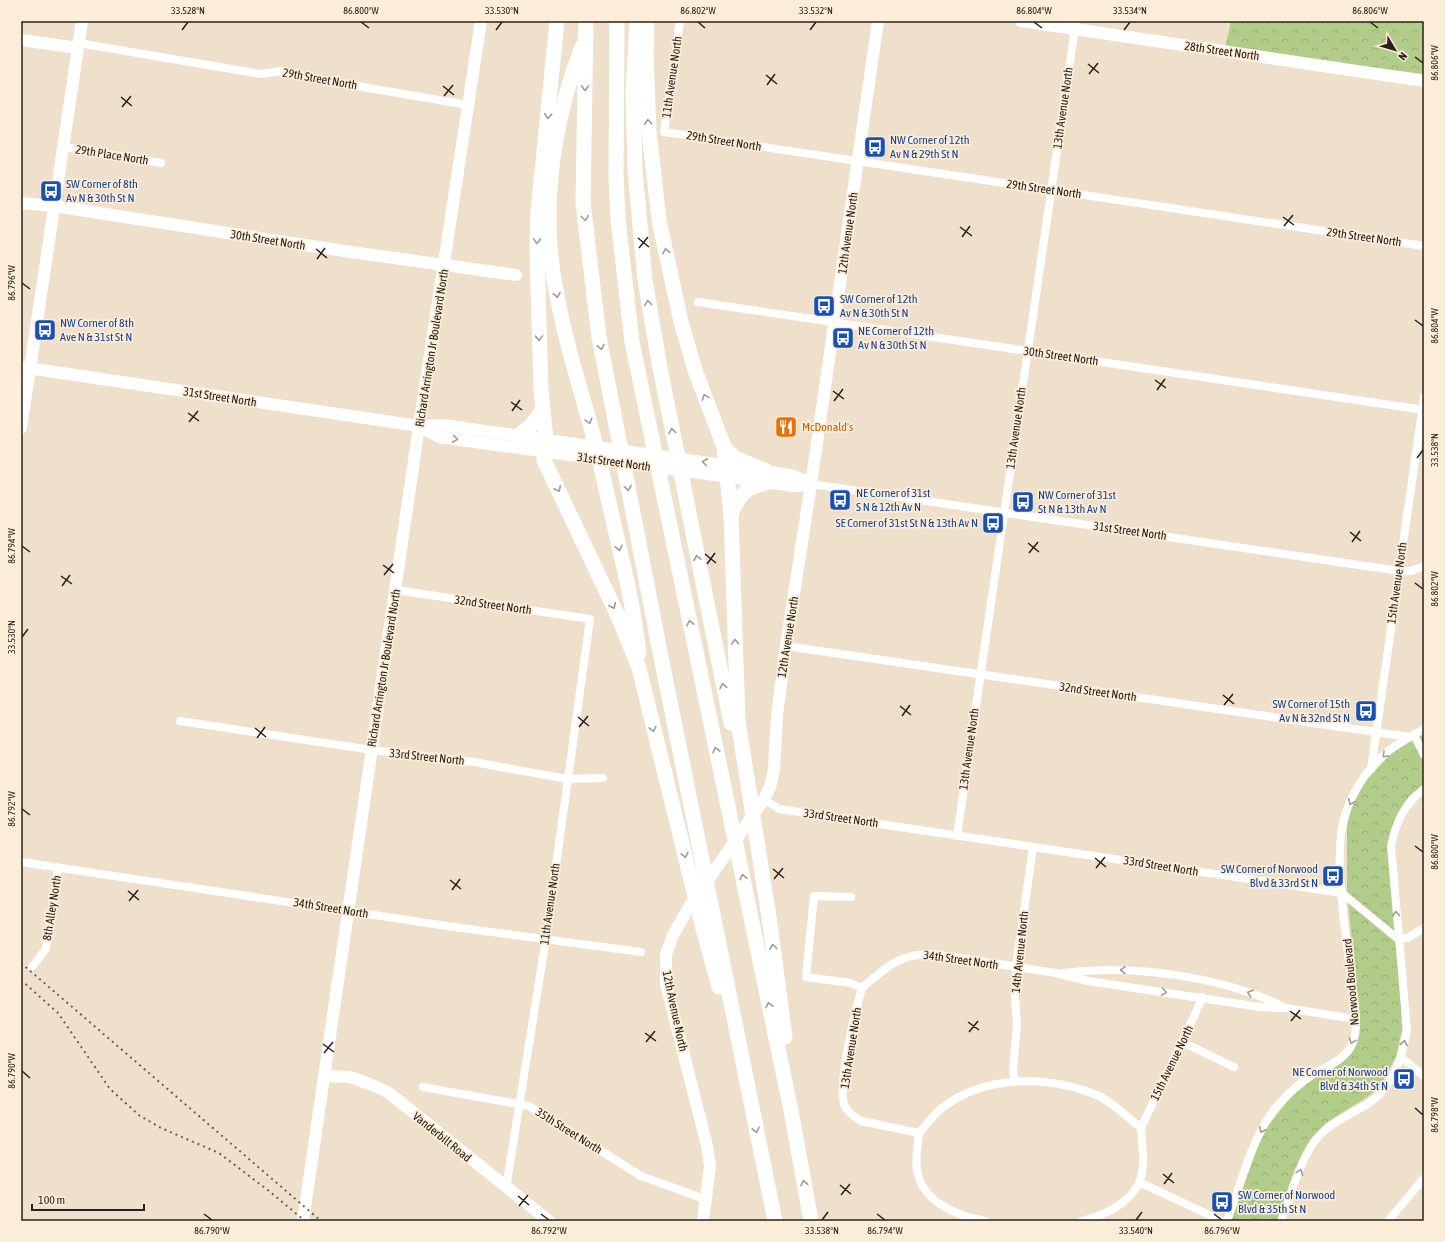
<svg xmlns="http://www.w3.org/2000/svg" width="1445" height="1242" viewBox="0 0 1445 1242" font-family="'Asap Condensed',sans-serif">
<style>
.park{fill:url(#park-crowns)}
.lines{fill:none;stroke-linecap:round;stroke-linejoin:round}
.street{stroke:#fff;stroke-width:8}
.secondary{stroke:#fff;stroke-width:12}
.highway{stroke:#fff;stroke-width:15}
.rail{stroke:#696055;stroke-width:2;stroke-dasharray:2 4;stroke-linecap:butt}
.oneway{stroke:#9e9b98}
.ticks{fill:none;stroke:#27211a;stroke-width:1.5}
.labels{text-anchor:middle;stroke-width:3.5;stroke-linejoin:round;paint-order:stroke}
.street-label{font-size:12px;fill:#27211a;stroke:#fcedd9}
.transit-label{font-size:12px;fill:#164399;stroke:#fcedd9;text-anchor:start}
.food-label{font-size:12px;fill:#c56008;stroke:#fcedd9;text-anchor:start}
.neatline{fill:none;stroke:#27211a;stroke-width:1.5}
.ticks-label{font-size:10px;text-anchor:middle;fill:#27211a}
</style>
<defs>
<pattern id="park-crowns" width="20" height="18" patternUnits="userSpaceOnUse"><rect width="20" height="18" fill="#b2cd8a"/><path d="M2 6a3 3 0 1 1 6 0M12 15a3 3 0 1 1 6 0" fill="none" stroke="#99b076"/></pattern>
</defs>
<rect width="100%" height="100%" fill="#efe0cc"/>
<g class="park">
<path d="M 1231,21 L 1424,21 L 1424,74 L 1225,48 Z"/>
<path d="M 1424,733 L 1424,786 L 1409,796 L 1393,825 L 1402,1030 L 1396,1057 L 1379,1088 L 1367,1097 L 1326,1123 L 1310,1140 L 1277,1221 L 1231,1221 L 1257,1149 L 1267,1127 L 1292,1096 L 1314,1078 L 1340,1064 L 1352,1053 L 1357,1037 L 1359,1016 L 1347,890 L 1347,826 L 1352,806 L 1362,785 L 1392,753 Z"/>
</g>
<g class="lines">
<g class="street">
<path d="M 680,21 L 664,132 L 1424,246"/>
<path d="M 78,43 L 261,74 L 282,71 L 293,75 L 468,105"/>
<path d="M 63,147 L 161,163"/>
<path d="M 698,302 L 1424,410"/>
<path d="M 811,484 L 1399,571 L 1411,571 L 1424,566"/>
<path d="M 396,590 L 590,619 L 546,938 L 506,1188"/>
<path d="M 786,646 L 1410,737"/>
<path d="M 180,721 L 372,750 L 474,762 L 567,779 L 603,778"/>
<path d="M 1414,735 L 1424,755"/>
<path d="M 1371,769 L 1424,397"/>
<path d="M 764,799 L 779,809 L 786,810 L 1342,893 L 1398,939 L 1407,938 L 1424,928"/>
<path d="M 957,836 L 1076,21"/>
<path d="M 21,862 L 447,926 L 641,952"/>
<path d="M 851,897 L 814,896 L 806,977 L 850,983 L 862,988"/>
<path d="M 32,967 L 46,949 L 58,868"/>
<path d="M 1063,973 C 1132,964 1219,976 1282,1006"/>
<path d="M 862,988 C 886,967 900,953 934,954 L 1056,973 L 1088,981 L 1260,1007 L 1286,1008 L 1355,1019"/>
<path d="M 862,988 C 855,1011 838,1082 844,1104 C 846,1111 854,1117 861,1121 L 919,1133"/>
<path d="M 1182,1042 L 1234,1067"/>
<path d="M 1402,1058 L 1424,1076"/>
<path d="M 1015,1080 L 1013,1071 L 1017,1024 L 1015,997 L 1016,967 L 1033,847"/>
<path d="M 423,1087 L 529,1106 L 641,1176 L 707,1200"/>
<path d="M 1141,1128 L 1203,997"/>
<path d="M 1139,1182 L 1222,1221"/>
<path d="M 985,1221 C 957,1216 922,1202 917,1170 C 915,1158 918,1145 919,1133 C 926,1125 933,1115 942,1108 C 985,1074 1051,1075 1099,1096 C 1112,1102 1129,1119 1141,1128 C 1142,1143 1146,1168 1139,1183 C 1129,1204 1103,1216 1082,1221"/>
<path d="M 1227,1221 C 1241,1184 1252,1135 1278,1105 C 1288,1094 1299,1083 1312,1075 C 1327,1066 1346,1060 1353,1042 C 1360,1023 1353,998 1351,979 C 1346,933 1336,878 1341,834 C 1345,802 1365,768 1391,749 C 1401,742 1413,735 1424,729"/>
<path d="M 1281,1221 C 1290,1197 1299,1163 1314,1142 C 1329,1121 1353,1115 1373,1100 C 1395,1083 1402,1056 1407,1030 L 1391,846 C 1396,822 1404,804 1424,789"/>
<path d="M 1388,1221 L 1424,1178"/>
</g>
<g class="secondary">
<path d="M 1021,21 L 1424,81"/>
<path d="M 21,40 L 78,48"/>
<path d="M 21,203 L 54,206 L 344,251 L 516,275"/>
<path d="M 21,367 L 419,426 L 443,425 L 766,471 L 794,476 L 811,484"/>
<path d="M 420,427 L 439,437 L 793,486 L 810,485"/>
<path d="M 21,428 L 82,21"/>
<path d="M 325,1076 L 350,1077 L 375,1086 L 389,1093 L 549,1221"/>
<path d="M 303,1221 L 419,426 L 481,21"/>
<path d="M 703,1221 L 710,1166 L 707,1146 L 666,984 L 666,954 L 673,935 L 688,909 L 764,799 L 770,787 L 774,770 L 777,715 L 786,646 L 811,484 L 878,21"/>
</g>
<g class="highway">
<path d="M 557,21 L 538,211 L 537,252 L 541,390 L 546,439 L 544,460 L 618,616 L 639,668 L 701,921 L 719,987"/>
<path d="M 586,21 L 583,203 L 599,337 L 660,652 L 775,1221"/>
<path d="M 617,21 L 616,174 L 618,219 L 632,342 L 791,1111 L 811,1221"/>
<path d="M 637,21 L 633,92 L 635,169 L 645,280 L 660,368 L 731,723"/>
<path d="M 647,21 L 646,56 L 649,131 L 659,220 L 681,322 L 696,373 L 724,447 L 731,515 L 738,721 L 769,917 L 785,1037"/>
<path d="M 582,47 C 556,113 544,187 551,258 C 558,317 576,374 592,431 C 600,462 607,493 614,525 C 624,567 634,609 639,653"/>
<path d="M 518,436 L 531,426 L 542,411"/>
<path d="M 724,447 L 735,458 L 766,471"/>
<path d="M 731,514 C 740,494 744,488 766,483"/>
</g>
<g class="rail">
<path d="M 21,963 L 321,1221"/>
<path d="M 21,980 L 58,1013 L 110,1089 L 140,1116 L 161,1128 L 219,1153 L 269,1191 L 305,1221"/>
</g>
</g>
<defs><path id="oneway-chevron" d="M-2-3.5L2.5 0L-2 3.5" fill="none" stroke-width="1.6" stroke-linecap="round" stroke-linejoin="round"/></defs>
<g class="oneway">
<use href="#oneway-chevron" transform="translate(585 88) rotate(91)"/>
<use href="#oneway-chevron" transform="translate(548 116) rotate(96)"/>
<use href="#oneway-chevron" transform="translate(648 122) rotate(-93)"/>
<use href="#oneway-chevron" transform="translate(585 218) rotate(83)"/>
<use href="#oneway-chevron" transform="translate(537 241) rotate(92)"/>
<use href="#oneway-chevron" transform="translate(666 251) rotate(-101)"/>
<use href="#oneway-chevron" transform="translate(557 295) rotate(80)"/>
<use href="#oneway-chevron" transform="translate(648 303) rotate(-98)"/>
<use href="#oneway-chevron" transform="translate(539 338) rotate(88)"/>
<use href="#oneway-chevron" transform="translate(601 347) rotate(79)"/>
<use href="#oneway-chevron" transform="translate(705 397) rotate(-110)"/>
<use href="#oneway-chevron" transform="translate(589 421) rotate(74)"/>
<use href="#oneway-chevron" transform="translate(672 431) rotate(-101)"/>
<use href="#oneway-chevron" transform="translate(455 439) rotate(8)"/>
<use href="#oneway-chevron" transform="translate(705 462) rotate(-173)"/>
<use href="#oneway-chevron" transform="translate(628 488) rotate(79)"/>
<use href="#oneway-chevron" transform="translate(558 489) rotate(65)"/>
<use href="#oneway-chevron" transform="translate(619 548) rotate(77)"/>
<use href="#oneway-chevron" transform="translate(697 558) rotate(-102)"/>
<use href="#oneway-chevron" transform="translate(613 606) rotate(65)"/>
<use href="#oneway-chevron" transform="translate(690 623) rotate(-102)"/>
<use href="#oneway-chevron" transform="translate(735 642) rotate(-92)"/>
<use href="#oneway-chevron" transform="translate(723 686) rotate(-101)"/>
<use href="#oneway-chevron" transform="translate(653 729) rotate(77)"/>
<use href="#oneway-chevron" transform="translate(716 750) rotate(-102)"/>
<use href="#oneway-chevron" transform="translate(1385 755) rotate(135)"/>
<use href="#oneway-chevron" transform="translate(1351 802) rotate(114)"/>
<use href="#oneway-chevron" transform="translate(685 855) rotate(77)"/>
<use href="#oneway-chevron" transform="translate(743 877) rotate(-102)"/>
<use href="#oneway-chevron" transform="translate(1396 914) rotate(-95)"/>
<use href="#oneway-chevron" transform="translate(773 947) rotate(-97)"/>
<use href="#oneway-chevron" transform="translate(1123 970) rotate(-179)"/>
<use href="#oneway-chevron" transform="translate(1164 992) rotate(8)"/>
<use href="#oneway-chevron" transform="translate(1250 993) rotate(-162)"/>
<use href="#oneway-chevron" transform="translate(769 1005) rotate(-102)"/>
<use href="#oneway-chevron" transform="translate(1352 1041) rotate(110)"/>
<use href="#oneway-chevron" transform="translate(1404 1043) rotate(-80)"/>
<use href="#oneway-chevron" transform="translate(756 1130) rotate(78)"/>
<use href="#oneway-chevron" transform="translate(1262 1130) rotate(116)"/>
<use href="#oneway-chevron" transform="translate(1300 1172) rotate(-69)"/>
<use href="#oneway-chevron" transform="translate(804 1183) rotate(-100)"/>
</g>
<path class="ticks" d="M 361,22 L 369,28M 698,22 L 705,28M 1034,22 L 1042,28M 1370,22 L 1378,28M 182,30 L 188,22M 496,30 L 502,22M 810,30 L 816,22M 1124,30 L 1130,22M 1415,57 L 1423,63M 1088,64 L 1099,73M 1089,74 L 1098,63M 766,75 L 777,84M 767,85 L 775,74M 443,86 L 454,95M 444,96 L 453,85M 121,97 L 132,106M 122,107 L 131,96M 1283,217 L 1294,225M 1284,226 L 1293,215M 960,227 L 972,236M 962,237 L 970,226M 638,238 L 649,247M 639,248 L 648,237M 316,249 L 327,258M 317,259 L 325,248M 22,283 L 30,289M 1415,320 L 1423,326M 1155,380 L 1166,388M 1157,390 L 1165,379M 833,391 L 844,399M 834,401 L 843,389M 511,402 L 522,410M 512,411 L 520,400M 188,413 L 199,421M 189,422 L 198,411M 1417,458 L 1423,450M 1350,532 L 1361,541M 1352,542 L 1360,531M 1028,543 L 1039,552M 22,546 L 30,552M 1029,553 L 1038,542M 705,554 L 716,563M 707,564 L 715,553M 383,565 L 394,573M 384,575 L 393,564M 61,576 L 72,584M 1415,583 L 1423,589M 62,586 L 70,575M 22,637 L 28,629M 1223,695 L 1234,704M 1224,705 L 1233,694M 900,706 L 911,715M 902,716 L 910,705M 578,717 L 589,726M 579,727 L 588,716M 255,728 L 266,737M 257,738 L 265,727M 22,809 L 30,815M 1415,846 L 1423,852M 1095,858 L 1106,867M 1096,868 L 1105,857M 773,869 L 784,878M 774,879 L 783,868M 450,880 L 461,889M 452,890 L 460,879M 128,891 L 139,900M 129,901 L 138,890M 1290,1011 L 1301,1019M 1291,1021 L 1300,1010M 968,1022 L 979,1030M 969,1032 L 978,1021M 645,1033 L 656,1041M 646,1042 L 655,1031M 323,1044 L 334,1052M 324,1053 L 333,1042M 22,1071 L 30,1078M 1415,1108 L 1423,1115M 1163,1174 L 1174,1183M 1164,1184 L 1172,1173M 840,1185 L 851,1194M 841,1195 L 850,1184M 518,1196 L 529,1205M 519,1206 L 528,1195M 204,1214 L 212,1220M 541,1214 L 549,1220M 877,1214 L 885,1220M 1214,1214 L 1222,1220M 822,1220 L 828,1212M 1136,1220 L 1142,1212"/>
<defs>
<g id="bus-square" transform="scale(1.15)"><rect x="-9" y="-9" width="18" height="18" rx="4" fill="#1a4fb4" stroke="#fcedd9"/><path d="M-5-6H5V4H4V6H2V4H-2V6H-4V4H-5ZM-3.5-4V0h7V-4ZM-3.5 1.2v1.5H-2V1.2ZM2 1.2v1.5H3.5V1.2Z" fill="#fff"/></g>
<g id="restaurant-square" transform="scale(1.15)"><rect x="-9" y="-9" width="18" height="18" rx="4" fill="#e8710a" stroke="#fcedd9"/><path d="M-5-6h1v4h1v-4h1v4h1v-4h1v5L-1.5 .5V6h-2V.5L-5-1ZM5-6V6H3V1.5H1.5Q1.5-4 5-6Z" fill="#fff"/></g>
</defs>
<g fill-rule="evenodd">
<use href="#bus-square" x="875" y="147"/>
<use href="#bus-square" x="51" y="191"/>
<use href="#bus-square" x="824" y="306"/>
<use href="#bus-square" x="45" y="330"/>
<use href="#bus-square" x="843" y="338"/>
<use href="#restaurant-square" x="786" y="427"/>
<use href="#bus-square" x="840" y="500"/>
<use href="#bus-square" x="1023" y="502"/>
<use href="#bus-square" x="993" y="523"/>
<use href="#bus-square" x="1366" y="711"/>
<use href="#bus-square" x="1333" y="876"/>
<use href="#bus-square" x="1404" y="1079"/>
<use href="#bus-square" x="1222" y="1202"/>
</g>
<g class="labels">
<g class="street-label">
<text transform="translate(1222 51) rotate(8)" y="4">28th Street North</text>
<text transform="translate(672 77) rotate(-82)" y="4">11th Avenue North</text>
<text transform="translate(320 79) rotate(10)" y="4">29th Street North</text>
<text transform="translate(1063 108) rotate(-82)" y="4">13th Avenue North</text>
<text transform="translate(724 141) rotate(9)" y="4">29th Street North</text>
<text transform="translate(112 155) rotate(9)" y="4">29th Place North</text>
<text transform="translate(1044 189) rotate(8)" y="4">29th Street North</text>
<text transform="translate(848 233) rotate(-82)" y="4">12th Avenue North</text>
<text transform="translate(1364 237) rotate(8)" y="4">29th Street North</text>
<text transform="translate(268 240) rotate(9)" y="4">30th Street North</text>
<text transform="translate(432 348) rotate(-81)" y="4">Richard Arrington Jr Boulevard North</text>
<text transform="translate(1061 356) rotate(8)" y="4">30th Street North</text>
<text transform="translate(220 397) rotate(9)" y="4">31st Street North</text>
<text transform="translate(1016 428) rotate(-82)" y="4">13th Avenue North</text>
<text transform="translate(614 462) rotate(8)" y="4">31st Street North</text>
<text transform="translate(1130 531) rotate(8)" y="4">31st Street North</text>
<text transform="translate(1397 583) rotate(-82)" y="4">15th Avenue North</text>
<text transform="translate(493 605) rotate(8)" y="4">32nd Street North</text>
<text transform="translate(788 637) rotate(-81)" y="4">12th Avenue North</text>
<text transform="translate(384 668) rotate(-81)" y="4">Richard Arrington Jr Boulevard North</text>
<text transform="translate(1098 692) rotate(8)" y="4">32nd Street North</text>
<text transform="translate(969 749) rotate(-82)" y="4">13th Avenue North</text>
<text transform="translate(427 757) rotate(6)" y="4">33rd Street North</text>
<text transform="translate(841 818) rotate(8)" y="4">33rd Street North</text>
<text transform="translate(1161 866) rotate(9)" y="4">33rd Street North</text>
<text transform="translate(550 904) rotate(-82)" y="4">11th Avenue North</text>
<text transform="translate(52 908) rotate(-81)" y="4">8th Alley North</text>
<text transform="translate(331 908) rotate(9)" y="4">34th Street North</text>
<text transform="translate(1020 952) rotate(-84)" y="4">14th Avenue North</text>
<text transform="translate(961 960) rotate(8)" y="4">34th Street North</text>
<text transform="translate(1351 982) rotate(-95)" y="4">Norwood Boulevard</text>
<text transform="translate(675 1011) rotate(78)" y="4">12th Avenue North</text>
<text transform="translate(851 1048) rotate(-81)" y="4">13th Avenue North</text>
<text transform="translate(1172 1063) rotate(-64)" y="4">15th Avenue North</text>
<text transform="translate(569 1131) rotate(32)" y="4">35th Street North</text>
<text transform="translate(442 1137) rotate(39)" y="4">Vanderbilt Road</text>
</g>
<g class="transit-label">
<text x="890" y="144">NW Corner of 12th<tspan x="890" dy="14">Av N &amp; 29th St N</tspan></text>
<text x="66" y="188">SW Corner of 8th<tspan x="66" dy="14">Av N &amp; 30th St N</tspan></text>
<text x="840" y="303">SW Corner of 12th<tspan x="840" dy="14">Av N &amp; 30th St N</tspan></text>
<text x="60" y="327">NW Corner of 8th<tspan x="60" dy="14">Ave N &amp; 31st St N</tspan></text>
<text x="858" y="335">NE Corner of 12th<tspan x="858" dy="14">Av N &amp; 30th St N</tspan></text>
<text x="856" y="497">NE Corner of 31st<tspan x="856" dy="14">S N &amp; 12th Av N</tspan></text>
<text x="1038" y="499">NW Corner of 31st<tspan x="1038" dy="14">St N &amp; 13th Av N</tspan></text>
<text x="978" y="527" text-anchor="end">SE Corner of 31st St N &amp; 13th Av N</text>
<text x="1350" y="708" text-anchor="end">SW Corner of 15th<tspan x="1350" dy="14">Av N &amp; 32nd St N</tspan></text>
<text x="1318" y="873" text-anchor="end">SW Corner of Norwood<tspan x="1318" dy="14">Blvd &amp; 33rd St N</tspan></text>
<text x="1388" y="1076" text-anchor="end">NE Corner of Norwood<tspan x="1388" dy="14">Blvd &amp; 34th St N</tspan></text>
<text x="1238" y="1199">SW Corner of Norwood<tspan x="1238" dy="14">Blvd &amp; 35th St N</tspan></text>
</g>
<g class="food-label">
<text x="802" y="431">McDonald's</text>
</g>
</g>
<rect width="1445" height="1242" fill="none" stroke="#fcedd9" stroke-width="44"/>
<g transform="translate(1395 50) rotate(128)" stroke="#fcedd9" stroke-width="3" paint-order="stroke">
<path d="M0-3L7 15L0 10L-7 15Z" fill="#27211a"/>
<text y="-6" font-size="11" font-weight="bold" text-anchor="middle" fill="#27211a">N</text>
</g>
<path d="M32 1204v6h112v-6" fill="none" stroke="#27211a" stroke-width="2"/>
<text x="38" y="1204" font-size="12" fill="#27211a" stroke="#fcedd9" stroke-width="3" paint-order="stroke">100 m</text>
<rect x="22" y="22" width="1401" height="1198" class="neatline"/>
<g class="ticks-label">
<text x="188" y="14">33.528°N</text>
<text x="361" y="14">86.800°W</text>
<text x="502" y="14">33.530°N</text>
<text x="698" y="14">86.802°W</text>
<text x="816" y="14">33.532°N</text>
<text x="1034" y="14">86.804°W</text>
<text x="1130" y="14">33.534°N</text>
<text x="1370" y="14">86.806°W</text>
<text transform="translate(1434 63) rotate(-90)" y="4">86.806°W</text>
<text transform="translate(11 283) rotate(-90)" y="4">86.796°W</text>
<text transform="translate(1434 326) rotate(-90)" y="4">86.804°W</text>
<text transform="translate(1434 450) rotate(-90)" y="4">33.538°N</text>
<text transform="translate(11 546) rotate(-90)" y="4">86.794°W</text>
<text transform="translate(1434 589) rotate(-90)" y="4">86.802°W</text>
<text transform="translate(11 637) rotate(-90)" y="4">33.530°N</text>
<text transform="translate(11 809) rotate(-90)" y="4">86.792°W</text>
<text transform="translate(1434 852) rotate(-90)" y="4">86.800°W</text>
<text transform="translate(11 1071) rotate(-90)" y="4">86.790°W</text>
<text transform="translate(1434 1115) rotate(-90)" y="4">86.798°W</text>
<text x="212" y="1234">86.790°W</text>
<text x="549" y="1234">86.792°W</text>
<text x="822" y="1234">33.538°N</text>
<text x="885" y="1234">86.794°W</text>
<text x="1136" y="1234">33.540°N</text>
<text x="1222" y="1234">86.796°W</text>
</g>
</svg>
